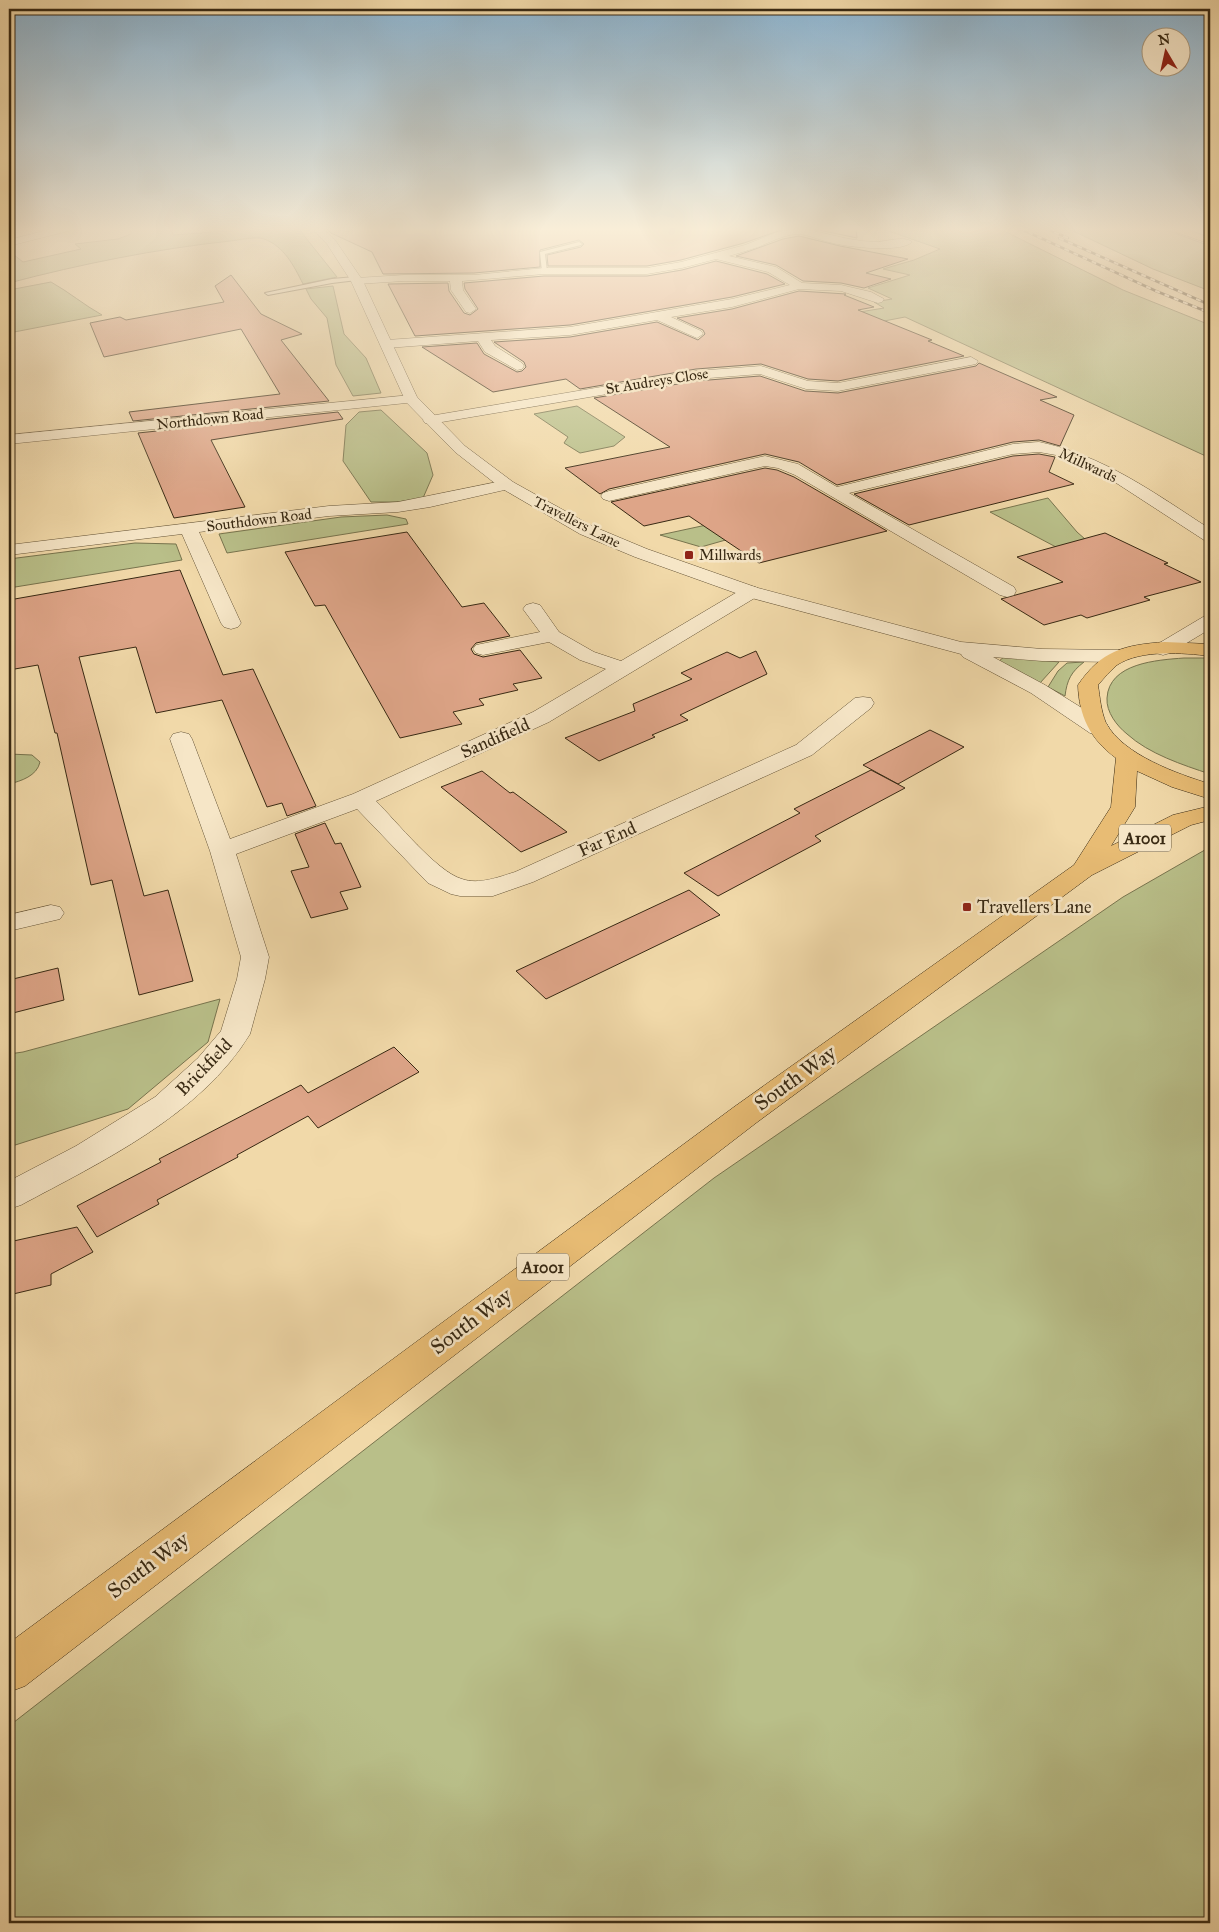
<svg xmlns="http://www.w3.org/2000/svg" width="1219" height="1932" viewBox="0 0 1219 1932" font-family="'IM FELL Great Primer',serif">
<style>
.green{fill:#b9bf89;stroke:#78744e}
.building{fill:#dea588;stroke:#382913}
.lines{fill:none;stroke-linecap:round;stroke-linejoin:round}
.service-casing{stroke:#665538;stroke-width:2}
.minor-casing{stroke:#665538;stroke-width:1}
.tertiary-casing{stroke:#665538;stroke-width:1}
.primary-casing{stroke:#382913;stroke-width:1}
.service{fill:#f6e6c7;fill-rule:evenodd}
.minor{fill:#f6e6c7;fill-rule:evenodd}
.tertiary{fill:#f6e6c7;fill-rule:evenodd}
.primary{fill:#e8bc74;fill-rule:evenodd}
.rail-casing{stroke:#382913;stroke-width:2.5}
.rail{stroke:#f6e6c7;stroke-width:2;stroke-dasharray:5;stroke-linecap:butt}
.poi-dot{fill:#8f2418;stroke:#f6e6c7;stroke-width:2}
.labels{text-anchor:middle;stroke-width:5;stroke-linejoin:round;paint-order:stroke}
.far-street-label{font-size:15px;fill:#382913;stroke:#f6e6c7}
.far-poi-label{font-size:15px;fill:#382913;stroke:#f6e6c7;text-anchor:start}
.shield{fill:#f6e6c7;stroke:#716249;stroke-width:1}
.shield-label{font-size:16px;font-weight:bold;fill:#382913}
.street-label{font-size:18px;fill:#382913;stroke:#f6e6c7}
.poi-label{font-size:18px;fill:#382913;stroke:#f6e6c7;text-anchor:start}
.near-street-label{font-size:21px;fill:#382913;stroke:#f6e6c7}
</style>
<rect width="100%" height="100%" fill="#f1d9a9"/>
<filter id="stains"><feTurbulence type="fractalNoise" baseFrequency=".004" numOctaves="4"/><feColorMatrix values="0 0 0 0 .2 0 0 0 0 .09 0 0 0 0 .02 0 0 0 .5 -.17"/></filter>
<radialGradient id="worn" r=".72"><stop offset=".6" stop-color="#630" stop-opacity="0"/><stop offset="1" stop-color="#630" stop-opacity=".3"/></radialGradient>
<g class="green">
<path d="M 171,228 L 173,235 L 269,228 L 298,228 L 337,277 L 303,284 C 294,266 284,246 264,239 C 256,236 239,240 230,241 C 156,249 81,264 9,283 L 9,251 L 23,262 L 81,249 L 75,244 L 118,239 L 131,234 L 131,229 Z"/>
<path d="M 880,228 L 998,228 L 1123,290 L 1210,325 L 1210,458 L 905,317 L 858,326 L 835,316 L 884,308 L 874,302 L 892,299 L 868,288 L 910,275 L 883,269 L 914,260 L 940,249 Z"/>
<path d="M 1067,228 L 1161,228 L 1210,246 L 1210,291 L 1153,269 Z"/>
<path d="M 51,282 C 69,292 84,305 102,315 L 9,333 L 9,290 Z"/>
<path d="M 333,286 L 344,334 L 366,358 L 381,393 L 353,396 L 336,365 L 327,318 L 311,299 L 306,289 Z"/>
<path d="M 577,406 L 625,437 L 614,446 L 580,453 L 564,443 L 568,437 L 534,414 Z"/>
<path d="M 381,410 L 427,453 L 433,475 L 423,498 L 397,502 L 371,502 L 343,461 L 346,425 L 359,412 Z"/>
<path d="M 1048,498 L 1077,532 L 1118,568 L 1103,572 L 990,512 Z"/>
<path d="M 387,515 L 406,519 L 408,524 L 227,553 L 219,534 L 341,517 Z"/>
<path d="M 734,519 L 796,520 L 701,547 L 660,535 Z"/>
<path d="M 135,543 L 176,544 L 182,560 L 9,588 L 9,559 Z"/>
<path d="M 1005,656 L 1059,662 L 1040,683 L 998,662 Z"/>
<path d="M 1184,658 L 1210,658 L 1210,774 C 1183,765 1149,754 1127,734 C 1117,726 1106,712 1107,698 C 1109,663 1157,660 1184,658 Z"/>
<path d="M 1084,662 C 1071,672 1067,680 1065,696 L 1048,687 L 1058,671 L 1067,663 Z"/>
<path d="M 9,754 L 32,755 L 40,762 C 37,776 21,781 9,784 Z"/>
<path d="M 1210,847 L 1210,1923 L 9,1923 L 9,1726 L 714,1178 L 1123,897 Z"/>
<path d="M 220,999 L 208,1042 L 128,1109 L 9,1147 L 9,1054 L 23,1052 Z"/>
</g>
<g class="building">
<path d="M 326,228 L 784,228 L 784,229 L 744,243 L 681,260 L 647,266 L 548,266 L 547,255 L 581,247 L 584,244 L 579,240 L 540,250 L 540,267 L 474,273 L 383,274 L 372,252 L 331,233 Z"/>
<path d="M 807,228 L 856,228 L 857,238 L 819,230 Z"/>
<path d="M 799,236 L 840,246 L 908,259 L 866,273 L 891,279 L 864,288 L 841,283 L 803,281 L 776,265 L 736,256 L 783,239 Z"/>
<path d="M 716,261 L 767,274 L 785,284 L 732,297 L 570,325 L 415,336 L 388,284 L 448,283 L 449,291 L 464,313 L 470,315 L 478,309 L 465,289 L 464,283 L 544,276 L 647,276 L 682,270 Z"/>
<path d="M 231,275 L 261,314 L 302,334 L 281,340 L 329,401 L 133,421 L 129,412 L 280,394 L 241,329 L 104,357 L 90,323 L 120,317 L 126,320 L 224,302 L 215,286 Z"/>
<path d="M 799,291 L 846,294 L 844,295 L 874,307 L 858,310 L 932,340 L 928,341 L 964,356 L 838,381 L 808,379 L 761,364 L 696,369 L 580,389 L 566,379 L 493,392 L 422,347 L 477,343 L 484,354 L 517,372 L 522,371 L 526,367 L 524,362 L 494,342 L 570,337 L 657,322 L 698,340 L 705,334 L 703,330 L 677,318 L 732,309 Z"/>
<path d="M 979,363 L 1057,397 L 1040,400 L 1074,415 L 1060,446 L 1039,440 L 1013,442 L 837,485 L 799,462 L 765,454 L 609,489 L 600,494 L 565,468 L 670,447 L 594,398 L 696,381 L 760,376 L 805,391 L 838,393 L 976,366 Z"/>
<path d="M 338,412 L 343,419 L 211,440 L 245,507 L 174,518 L 138,433 Z"/>
<path d="M 1039,454 L 1055,457 L 1049,472 L 1074,484 L 909,525 L 854,494 L 1013,456 Z"/>
<path d="M 765,468 L 777,470 L 794,477 L 887,531 L 759,563 L 689,516 L 644,526 L 611,502 Z"/>
<path d="M 407,532 L 462,607 L 484,603 L 510,636 L 476,643 L 471,649 L 474,654 L 483,657 L 520,650 L 542,678 L 513,684 L 518,690 L 479,699 L 484,705 L 453,712 L 462,724 L 400,738 L 325,605 L 315,606 L 285,552 Z"/>
<path d="M 1105,533 L 1168,563 L 1164,564 L 1201,582 L 1144,597 L 1150,600 L 1087,618 L 1081,615 L 1044,625 L 1001,599 L 1063,582 L 1017,557 Z"/>
<path d="M 180,570 L 223,675 L 253,669 L 316,806 L 287,816 L 282,803 L 267,807 L 222,700 L 156,713 L 136,647 L 79,657 L 144,896 L 168,890 L 193,981 L 139,995 L 112,880 L 91,885 L 57,733 L 55,733 L 38,665 L 9,670 L 9,600 Z"/>
<path d="M 756,651 L 767,674 L 680,715 L 688,720 L 652,735 L 655,737 L 599,761 L 565,738 L 635,711 L 633,704 L 692,679 L 681,673 L 727,652 L 740,658 Z"/>
<path d="M 930,730 L 964,747 L 898,784 L 863,765 Z"/>
<path d="M 871,770 L 905,788 L 815,836 L 821,841 L 718,896 L 684,873 L 800,813 L 794,809 Z"/>
<path d="M 482,771 L 510,793 L 513,792 L 567,832 L 521,852 L 441,787 Z"/>
<path d="M 325,823 L 335,844 L 341,843 L 361,887 L 340,892 L 348,909 L 311,918 L 291,871 L 309,867 L 295,834 Z"/>
<path d="M 689,890 L 720,915 L 546,999 L 516,971 Z"/>
<path d="M 58,968 L 64,1000 L 9,1014 L 9,980 Z"/>
<path d="M 394,1047 L 419,1072 L 318,1128 L 308,1116 L 237,1155 L 238,1157 L 157,1200 L 159,1204 L 97,1237 L 77,1206 L 161,1162 L 159,1159 L 301,1085 L 308,1093 Z"/>
<path d="M 77,1227 L 93,1252 L 51,1274 L 51,1285 L 9,1295 L 9,1242 Z"/>
</g>
<g class="lines">
<g class="service-casing">
<g id="service">
<path d="M 579,242 L 582,244 L 581,245 L 545,254 L 547,271 L 542,272 L 540,252 Z"/>
<path d="M 355,277 L 357,278 L 357,280 L 332,283 L 268,295 L 265,293 L 332,279 Z"/>
</g>
</g>
<g class="minor-casing">
<g id="minor">
<path d="M 56,228 L 73,228 L 72,230 L 9,246 L 9,240 Z"/>
<path d="M 786,228 C 816,228 844,241 874,242 C 885,242 905,235 912,242 C 901,253 848,247 833,243 C 822,241 810,235 799,234 C 784,234 769,243 755,248 C 747,251 738,253 729,256 L 776,267 L 802,283 L 841,285 L 871,292 L 884,299 L 882,302 L 878,303 L 841,291 L 799,289 L 732,307 L 671,317 L 701,331 L 703,334 L 697,338 L 657,320 L 570,335 L 491,340 L 495,346 L 522,363 L 524,366 L 522,369 L 517,370 L 485,352 L 478,341 L 387,348 L 381,344 L 387,340 L 570,327 L 732,299 L 790,285 L 768,272 L 716,259 L 682,268 L 647,274 L 544,274 L 462,281 L 463,290 L 476,309 L 470,313 L 466,312 L 451,290 L 450,281 L 404,281 L 357,284 L 351,281 L 357,278 L 404,275 L 474,275 L 544,268 L 647,268 L 681,262 L 745,245 L 775,233 L 788,230 Z"/>
<path d="M 971,357 L 978,361 L 976,364 L 838,391 L 806,389 L 760,374 L 696,379 L 430,424 L 425,423 L 423,420 L 425,417 L 430,416 L 696,371 L 761,366 L 808,381 L 838,383 Z"/>
<path d="M 411,395 L 416,396 L 418,399 L 416,402 L 9,444 L 9,435 Z"/>
<path d="M 1039,442 C 1103,455 1156,494 1210,529 L 1210,541 L 1204,540 L 1107,477 L 1056,455 L 1039,452 L 1013,454 L 849,493 L 1014,587 L 1016,591 L 1014,595 L 1007,597 L 1000,595 L 795,475 L 778,468 L 765,466 L 609,501 L 603,499 L 601,496 L 603,493 L 609,491 L 765,456 L 798,464 L 837,487 L 1013,444 Z"/>
<path d="M 507,480 L 513,482 L 515,485 L 513,488 L 430,507 L 398,512 L 329,516 L 199,532 L 241,623 L 238,627 L 231,629 L 224,627 L 221,623 L 182,534 L 9,555 L 9,545 L 329,506 L 398,502 Z"/>
<path d="M 751,586 L 758,588 L 760,592 L 758,596 L 549,722 L 376,801 C 396,821 437,872 462,879 C 479,885 499,877 515,872 L 796,745 L 855,698 L 863,697 L 871,698 L 874,703 L 871,708 L 812,755 L 533,882 L 493,896 L 460,896 L 451,894 L 428,883 L 357,809 L 236,854 L 269,957 L 265,979 L 250,1034 C 201,1115 101,1162 21,1205 L 9,1209 L 9,1181 L 76,1146 L 155,1097 L 198,1058 L 221,1031 L 237,979 L 241,957 L 210,851 L 170,739 L 173,734 L 181,732 L 189,734 L 192,739 L 230,839 L 353,794 L 533,712 L 606,669 L 580,660 L 549,642 L 483,655 L 476,653 L 473,649 L 476,645 L 540,632 L 523,609 L 526,605 L 533,603 L 540,605 L 559,632 L 594,652 L 621,661 L 744,588 Z"/>
<path d="M 1210,615 L 1210,629 L 1170,653 L 1163,655 L 1156,653 L 1153,649 L 1156,645 L 1203,617 Z"/>
<path d="M 51,905 L 60,907 L 64,913 L 60,919 L 9,931 L 9,915 Z"/>
</g>
</g>
<g class="tertiary-casing">
<path id="tertiary" d="M 312,228 L 323,228 L 335,240 L 363,281 L 417,397 L 465,446 L 513,482 L 592,526 L 647,549 L 758,588 L 961,642 L 1042,649 L 1119,650 L 1126,652 L 1129,656 L 1126,660 L 1119,662 L 1042,661 L 993,657 L 1045,685 L 1106,723 L 1109,728 L 1106,733 L 1098,735 L 1090,733 L 1031,693 L 963,657 L 961,654 L 744,596 L 635,557 L 580,534 L 501,488 L 455,452 L 406,402 L 351,281 L 327,244 Z"/>
</g>
<g class="primary-casing">
<g id="primary">
<path d="M 1169,228 L 1184,228 L 1210,238 L 1210,244 L 1170,230 Z"/>
<path d="M 1165,642 L 1210,644 L 1210,656 C 1184,653 1141,649 1117,665 C 1110,671 1104,678 1098,685 C 1100,698 1101,711 1106,723 C 1123,755 1178,774 1210,784 L 1210,799 L 1172,787 L 1137,771 L 1135,807 L 1111,846 L 1173,815 L 1210,806 L 1210,820 L 1191,825 L 1092,875 L 756,1123 L 25,1686 L 9,1692 L 9,1643 L 734,1107 L 1074,865 L 1111,807 L 1116,758 C 1090,739 1079,716 1078,685 C 1102,650 1124,645 1165,642 Z"/>
</g>
</g>
<use href="#service" class="service"/>
<use href="#minor" class="minor"/>
<use href="#tertiary" class="tertiary"/>
<use href="#primary" class="primary"/>
<g class="rail-casing">
<g id="rail">
<path d="M 1019,228 L 1156,291 L 1210,313"/>
<path d="M 1045,228 L 1068,238"/>
<path d="M 1059,238 L 1210,305"/>
</g>
</g>
<use href="#rail" class="rail"/>
</g>
<linearGradient id="sky" x2="0" y2="1"><stop stop-color="#8bb5d3"/><stop offset="0.46" stop-color="#f9eed8"/><stop offset="1" stop-color="#f9eed8" stop-opacity="0"/></linearGradient>
<rect width="1219" height="498" fill="url(#sky)"/>
<g class="poi-dot">
<rect x="684" y="550" width="10" height="10" rx="2.5"/>
<rect x="962" y="902" width="10" height="10" rx="2.5"/>
</g>
<g class="labels">
<g class="far-street-label">
<text transform="translate(657 381) rotate(-9)" y="5">St Audreys Close</text>
<text transform="translate(210 419) rotate(-6)" y="5">Northdown Road</text>
<text transform="translate(1088 465) rotate(25)" y="5">Millwards</text>
<text transform="translate(259 520) rotate(-7)" y="5">Southdown Road</text>
<text transform="translate(577 522) rotate(27)" y="5">Travellers Lane</text>
</g>
<g class="far-poi-label">
<text x="699" y="560">Millwards</text>
</g>
<g class="shield">
<rect x="1119" y="824.5" width="52" height="27" rx="4"/>
<rect x="517" y="1253.5" width="52" height="27" rx="4"/>
</g>
<g class="shield-label">
<text x="1145" y="844">A1001</text>
<text x="543" y="1273">A1001</text>
</g>
<g class="street-label">
<text transform="translate(495 738) rotate(-24)" y="6">Sandifield</text>
<text transform="translate(607 839) rotate(-24)" y="6">Far End</text>
<text transform="translate(204 1067) rotate(-46)" y="6">Brickfield</text>
</g>
<g class="poi-label">
<text x="977" y="913">Travellers Lane</text>
</g>
<g class="near-street-label">
<text transform="translate(795 1078) rotate(-36)" y="7">South Way</text>
<text transform="translate(471 1321) rotate(-37)" y="7">South Way</text>
<text transform="translate(148 1565) rotate(-37)" y="7">South Way</text>
</g>
</g>
<rect width="1219" height="1932" fill="none" stroke="#f1d9a9" stroke-width="30"/>
<rect x="10" y="10" width="1199" height="1912" fill="none" stroke="#382913" stroke-width="2.5"/>
<rect x="15" y="15" width="1189" height="1902" fill="none" stroke="#382913"/>
<g transform="translate(1166 52) rotate(351)"><circle r="24" fill="#f6e6c7" stroke="#aa9a7f"/>
<path d="M0-4L9 19L0 12L-9 19Z" fill="#8f2418"/>
<text y="-8" font-size="14" font-weight="bold" text-anchor="middle" fill="#382913">N</text>
</g>
<rect width="100%" height="100%" filter="url(#stains)"/>
<rect width="100%" height="100%" fill="url(#worn)"/>
</svg>
